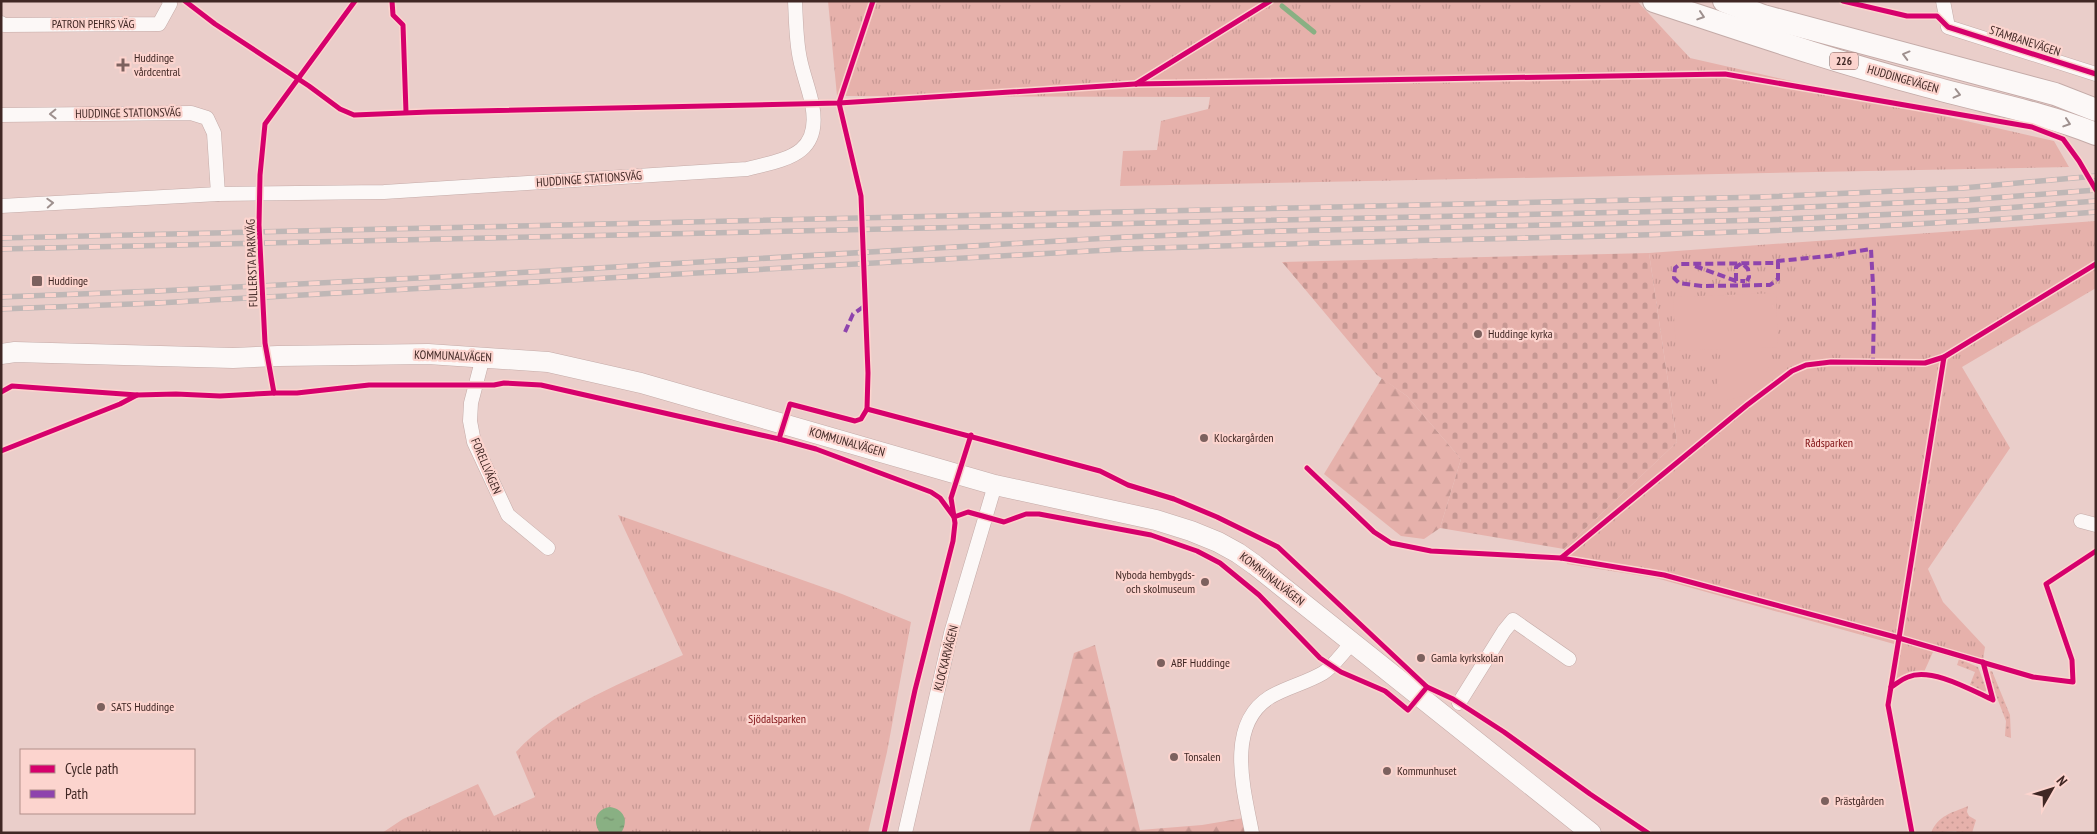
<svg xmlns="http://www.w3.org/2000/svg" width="2097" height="834" viewBox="0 0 2097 834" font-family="'PT Sans Narrow',sans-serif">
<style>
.grass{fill:url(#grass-dots)}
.forest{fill:url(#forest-firs)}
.cemetery{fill:url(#cemetery-stones)}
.park{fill:url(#park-tufts)}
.garden{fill:#e6b1ab}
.water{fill:url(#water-ripples)}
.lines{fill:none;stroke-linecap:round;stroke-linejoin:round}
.stream{stroke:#89b083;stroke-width:5}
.street-casing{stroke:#c4aba8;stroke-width:15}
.secondary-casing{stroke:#c4aba8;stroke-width:21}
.primary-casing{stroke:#c4aba8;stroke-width:24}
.street{stroke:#fcf8f7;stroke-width:14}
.secondary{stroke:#fcf8f7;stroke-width:20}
.primary{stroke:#fcf8f7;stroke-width:22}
.rail-casing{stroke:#bfb7b6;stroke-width:5.5}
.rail{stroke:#fcd4ce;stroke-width:4;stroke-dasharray:11;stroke-linecap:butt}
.quiet{stroke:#8e44ad;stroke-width:4;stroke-dasharray:8 4;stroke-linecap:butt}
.cycleway-casing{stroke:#fcd4ce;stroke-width:8}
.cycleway{stroke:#d6006c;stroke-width:5}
.oneway{stroke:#9e908e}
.poi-dot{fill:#7c615e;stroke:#fcd4ce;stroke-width:2}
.labels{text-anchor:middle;stroke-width:4.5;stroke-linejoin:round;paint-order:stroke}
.shield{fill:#fcd4ce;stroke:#785b57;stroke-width:1}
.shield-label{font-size:11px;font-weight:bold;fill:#402724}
.street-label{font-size:12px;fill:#402724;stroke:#fcd4ce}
.poi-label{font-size:12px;fill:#402724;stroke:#fcd4ce;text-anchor:start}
.park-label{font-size:12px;fill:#7f1013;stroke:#fcd4ce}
</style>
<defs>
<pattern id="grass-dots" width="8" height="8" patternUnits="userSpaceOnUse" patternTransform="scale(1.25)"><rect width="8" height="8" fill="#e6b1ab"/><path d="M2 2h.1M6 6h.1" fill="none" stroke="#c69893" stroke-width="1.8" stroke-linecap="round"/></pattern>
<pattern id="forest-firs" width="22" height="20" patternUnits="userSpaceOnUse" patternTransform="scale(1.25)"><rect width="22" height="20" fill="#e6b1ab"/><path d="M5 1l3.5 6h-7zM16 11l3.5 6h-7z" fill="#c69893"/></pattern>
<pattern id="cemetery-stones" width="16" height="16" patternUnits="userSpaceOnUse" patternTransform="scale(1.25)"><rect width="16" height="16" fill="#e6b1ab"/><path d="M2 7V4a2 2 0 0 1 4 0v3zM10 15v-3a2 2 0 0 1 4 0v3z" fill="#c69893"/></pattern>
<pattern id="park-tufts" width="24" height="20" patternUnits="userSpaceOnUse" patternTransform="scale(1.25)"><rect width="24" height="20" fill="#e6b1ab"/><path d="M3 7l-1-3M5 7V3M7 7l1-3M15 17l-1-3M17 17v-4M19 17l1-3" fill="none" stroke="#c69893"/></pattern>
<pattern id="water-ripples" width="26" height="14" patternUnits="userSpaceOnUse" patternTransform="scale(1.25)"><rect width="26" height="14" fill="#89b083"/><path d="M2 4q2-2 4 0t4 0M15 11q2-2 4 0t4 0" fill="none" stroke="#718f6b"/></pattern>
</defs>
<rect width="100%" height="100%" fill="#eaceca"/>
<g class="grass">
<path d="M 1959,659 L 1978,667 L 1986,688 L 1986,691 L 1983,692 L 1969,687 L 1975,672 L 1957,665 Z"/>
<path d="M 1992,671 L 2010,715 L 2011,738 L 2005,736 L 2006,721 L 1987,672 Z"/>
<path d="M 1968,806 L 1967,812 L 1969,816 L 1976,820 L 1972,833 L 1958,833 L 1956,831 L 1931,833 C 1938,815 1952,813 1968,806 Z"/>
</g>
<g class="forest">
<path d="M 1382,378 L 1407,396 L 1461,459 L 1440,528 L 1424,539 L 1401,536 L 1324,474 Z"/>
<path d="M 1095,645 L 1140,830 L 1202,825 L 1244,818 L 1246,833 L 1029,833 L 1074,653 Z"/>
</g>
<path class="cemetery" d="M 1649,253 L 1677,442 L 1564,549 L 1440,528 L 1461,459 L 1407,396 L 1377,375 L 1282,262 Z"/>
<g class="park">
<path d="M 828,1 L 1637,1 L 1690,58 L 2054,141 L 2069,167 L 1120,186 L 1123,151 L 1157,150 L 1161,121 L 1208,109 L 1210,97 L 837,96 Z"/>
<path d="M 2096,221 L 2096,288 L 1962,367 L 2010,448 L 1928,569 L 1943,602 L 1985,647 L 1982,666 L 1933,652 L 1924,672 L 1906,674 L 1888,684 L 1894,644 L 1656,578 L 1567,564 L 1564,549 L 1677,442 L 1649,253 Z"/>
<path d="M 618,515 L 842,594 L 911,622 L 887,752 L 868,833 L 382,833 L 403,819 L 478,784 L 494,816 L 535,797 L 516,752 C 558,706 627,681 683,655 Z"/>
</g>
<path class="garden" d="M 1776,293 L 1778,347 L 1760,348 L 1773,360 L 1754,393 L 1728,400 L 1717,387 L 1721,349 L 1676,351 L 1673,297 Z"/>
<path class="water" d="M 610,807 C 624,809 629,821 621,833 L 600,833 C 592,821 596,809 610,807 Z"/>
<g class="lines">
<path class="stream" d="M 1282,6 L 1314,32"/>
<g class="street-casing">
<g id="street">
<path d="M 1943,1 L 1948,27 L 2096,74"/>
<path d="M 1,23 L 4,25 L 159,24 L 170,4 L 169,1"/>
<path d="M 1,115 L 191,113 L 207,118 L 214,133 L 218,194"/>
<path d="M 1,206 L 218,194 L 384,192 L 747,169 C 787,159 822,155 812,104 C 809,89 803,74 800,59 C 796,41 796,20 795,1"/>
<path d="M 483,357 L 471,403 L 470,421 L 474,442 L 508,515 L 548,548"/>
<path d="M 2081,521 L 2096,525"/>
<path d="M 1459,703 L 1504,631 L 1513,620 L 1569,659"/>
<path d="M 905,833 L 951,633 L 995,485"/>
<path d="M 1252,833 C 1244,791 1225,725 1270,697 C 1287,687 1306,683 1323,673 C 1333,667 1343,652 1352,643"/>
</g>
</g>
<g class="secondary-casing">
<path id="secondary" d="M 1,354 L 15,352 L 233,358 L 278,356 L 428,354 L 548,362 L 641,383 L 995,485 L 1156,520 L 1191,531 L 1218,542 L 1238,553 L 1255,565 L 1591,833"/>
</g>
<g class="primary-casing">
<g id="primary">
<path d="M 1654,1 C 1745,31 1835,62 1927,86 C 1984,102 2041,112 2096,134"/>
<path d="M 1724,1 L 1763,16 L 2055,94 L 2096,110"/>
</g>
</g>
<use href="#street" class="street"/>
<use href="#secondary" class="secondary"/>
<use href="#primary" class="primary"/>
<g class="rail-casing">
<g id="rail">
<path d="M 1,238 L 1762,197 L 1963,188 L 2096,176"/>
<path d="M 1,249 L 1763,209 L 1965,200 L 2096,190"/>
<path d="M 1,297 L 158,291 L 479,275 L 1126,237 L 1281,231 L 1764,220 L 1965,211 L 2096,201"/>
<path d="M 1,309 L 158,303 L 1126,249 C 1450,237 1773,238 2096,212"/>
</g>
</g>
<use href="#rail" class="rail"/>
<g class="quiet">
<path d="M 1778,261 L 1778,279 L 1770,285 L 1702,286 L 1679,283 L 1674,278 L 1675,268 L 1680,264 L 1775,263 L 1778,261 L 1829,256 L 1871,249 L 1874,303 L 1873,362"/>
<path d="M 1695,266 L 1736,281 L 1745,281"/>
<path d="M 1736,281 L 1736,267 L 1742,263 L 1748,269 L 1749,277 L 1747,281"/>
<path d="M 845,332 L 853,314 L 866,305"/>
</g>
<g class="cycleway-casing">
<g id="cycleway">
<path d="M 185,1 L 215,24 L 309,86 L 340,109 L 354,115 L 429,112 L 839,103 L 1135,84 L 1725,74 L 2032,127 L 2063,139 L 2079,161 L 2096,190"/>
<path d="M 392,1 L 393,15 L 403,25 L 406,112"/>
<path d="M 1843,1 L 1907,16 L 1937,16 L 1948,27 L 2096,74"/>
<path d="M 1136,84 L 1270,1"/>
<path d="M 1944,357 L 1899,638 L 2033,677 L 2073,682 L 2072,660 L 2046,584 L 2096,551"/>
<path d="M 1,392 L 12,386 L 137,395 L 176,394 L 220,396 L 274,393 L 297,393 L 369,385 L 494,385 L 504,383 L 541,385 L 779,439 L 816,449 L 931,492 L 940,498 L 954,517 L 968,512 L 1004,522 L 1026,514 L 1039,514 L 1151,535 L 1197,551 L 1220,563 L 1259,595 L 1320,658 L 1341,672 L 1385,691 L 1408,710 L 1427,687"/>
<path d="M 274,393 L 265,343 L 259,225 L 260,175 L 265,124 L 355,1"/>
<path d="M 867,409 L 1100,471 L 1128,485 L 1174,499 L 1217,517 L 1278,547 L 1427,687 L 1453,699 L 1504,732 L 1590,794 L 1648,833"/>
<path d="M 779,439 L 790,404 L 855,421 L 861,419 L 867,409 L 868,373 L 861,196 L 839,103 L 873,1"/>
<path d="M 1,451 L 120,404 L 137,395"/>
<path d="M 1307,468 L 1374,532 L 1391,543 L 1431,551 L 1561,558 L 1747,405 L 1792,371 L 1806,365 L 1831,362 L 1925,363 L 1944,357 L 2096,264"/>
<path d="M 1561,558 L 1664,575 L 1899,638 L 1888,705 L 1912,833"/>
<path d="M 1891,687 C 1896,684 1902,679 1908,677 C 1931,667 1971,690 1993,700 L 1983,662"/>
<path d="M 884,833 L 915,690 L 953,541 L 955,523 L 951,498 L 971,435"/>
</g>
</g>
<use href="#cycleway" class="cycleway"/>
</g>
<defs><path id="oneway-chevron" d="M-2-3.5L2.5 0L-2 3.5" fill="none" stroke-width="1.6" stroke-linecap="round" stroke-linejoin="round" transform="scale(1.25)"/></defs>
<g class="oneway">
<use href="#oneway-chevron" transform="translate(1701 16) rotate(18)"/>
<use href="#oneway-chevron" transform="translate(1906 55) rotate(-165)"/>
<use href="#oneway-chevron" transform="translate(1957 94) rotate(14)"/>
<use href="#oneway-chevron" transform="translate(53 114) rotate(179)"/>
<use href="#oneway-chevron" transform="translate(2067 123) rotate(18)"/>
<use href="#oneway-chevron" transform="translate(50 203) rotate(-3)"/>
</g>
<g class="poi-dot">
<path d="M120.5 57.5h5v5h5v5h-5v5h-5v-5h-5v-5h5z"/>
<rect x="31" y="275" width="12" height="12" rx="2.5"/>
<circle cx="1478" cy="334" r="5"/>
<circle cx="1204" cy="438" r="5"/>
<circle cx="1205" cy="582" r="5"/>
<circle cx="1421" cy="658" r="5"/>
<circle cx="1161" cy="663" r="5"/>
<circle cx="101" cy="707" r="5"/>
<circle cx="1174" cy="757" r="5"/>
<circle cx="1387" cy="771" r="5"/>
<circle cx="1825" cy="801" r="5"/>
</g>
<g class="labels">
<rect class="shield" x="1830" y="52.5" width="28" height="17" rx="4"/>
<g class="shield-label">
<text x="1844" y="65">226</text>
</g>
<g class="street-label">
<text x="93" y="28">PATRON PEHRS VÄG</text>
<text transform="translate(2025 41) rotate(18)" y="4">STAMBANEVÄGEN</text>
<text transform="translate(1903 79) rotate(16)" y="4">HUDDINGEVÄGEN</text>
<text transform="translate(128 113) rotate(-1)" y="4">HUDDINGE STATIONSVÄG</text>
<text transform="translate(589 179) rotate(-4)" y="4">HUDDINGE STATIONSVÄG</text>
<text transform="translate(252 263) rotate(-92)" y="4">FULLERSTA PARKVÄG</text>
<text transform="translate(453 356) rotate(2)" y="4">KOMMUNALVÄGEN</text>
<text transform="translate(847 442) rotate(16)" y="4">KOMMUNALVÄGEN</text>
<text transform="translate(486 466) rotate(67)" y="4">FORELLVÄGEN</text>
<text transform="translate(1272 579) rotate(38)" y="4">KOMMUNALVÄGEN</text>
<text transform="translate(946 658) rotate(-76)" y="4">KLOCKARVÄGEN</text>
</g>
<g class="poi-label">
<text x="134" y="62">Huddinge<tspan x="134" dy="14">vårdcentral</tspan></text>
<text x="48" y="285">Huddinge</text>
<text x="1488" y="338">Huddinge kyrka</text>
<text x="1214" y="442">Klockargården</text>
<text x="1195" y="579" text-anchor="end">Nyboda hembygds-<tspan x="1195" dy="14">och skolmuseum</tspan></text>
<text x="1431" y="662">Gamla kyrkskolan</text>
<text x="1171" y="667">ABF Huddinge</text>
<text x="111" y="711">SATS Huddinge</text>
<text x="1184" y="761">Tonsalen</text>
<text x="1397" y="775">Kommunhuset</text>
<text x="1835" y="805">Prästgården</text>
</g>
<g class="park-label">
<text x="1829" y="447">Rådsparken</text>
<text x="777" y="723">Sjödalsparken</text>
</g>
</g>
<rect width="2097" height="834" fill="none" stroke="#402724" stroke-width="5"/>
<rect x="20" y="749" width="175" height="65" fill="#fcd4ce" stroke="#b18f8a"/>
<rect x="30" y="765" width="25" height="8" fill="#d6006c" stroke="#b18f8a"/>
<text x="65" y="774" font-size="15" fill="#402724">Cycle path</text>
<rect x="30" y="790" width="25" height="8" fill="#8e44ad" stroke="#b18f8a"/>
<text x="65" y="799" font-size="15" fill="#402724">Path</text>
<g transform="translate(2052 789) rotate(51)" stroke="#fcd4ce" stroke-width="4" paint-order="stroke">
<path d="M0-4L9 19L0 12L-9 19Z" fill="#402724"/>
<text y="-8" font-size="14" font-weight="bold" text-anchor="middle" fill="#402724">N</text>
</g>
</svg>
